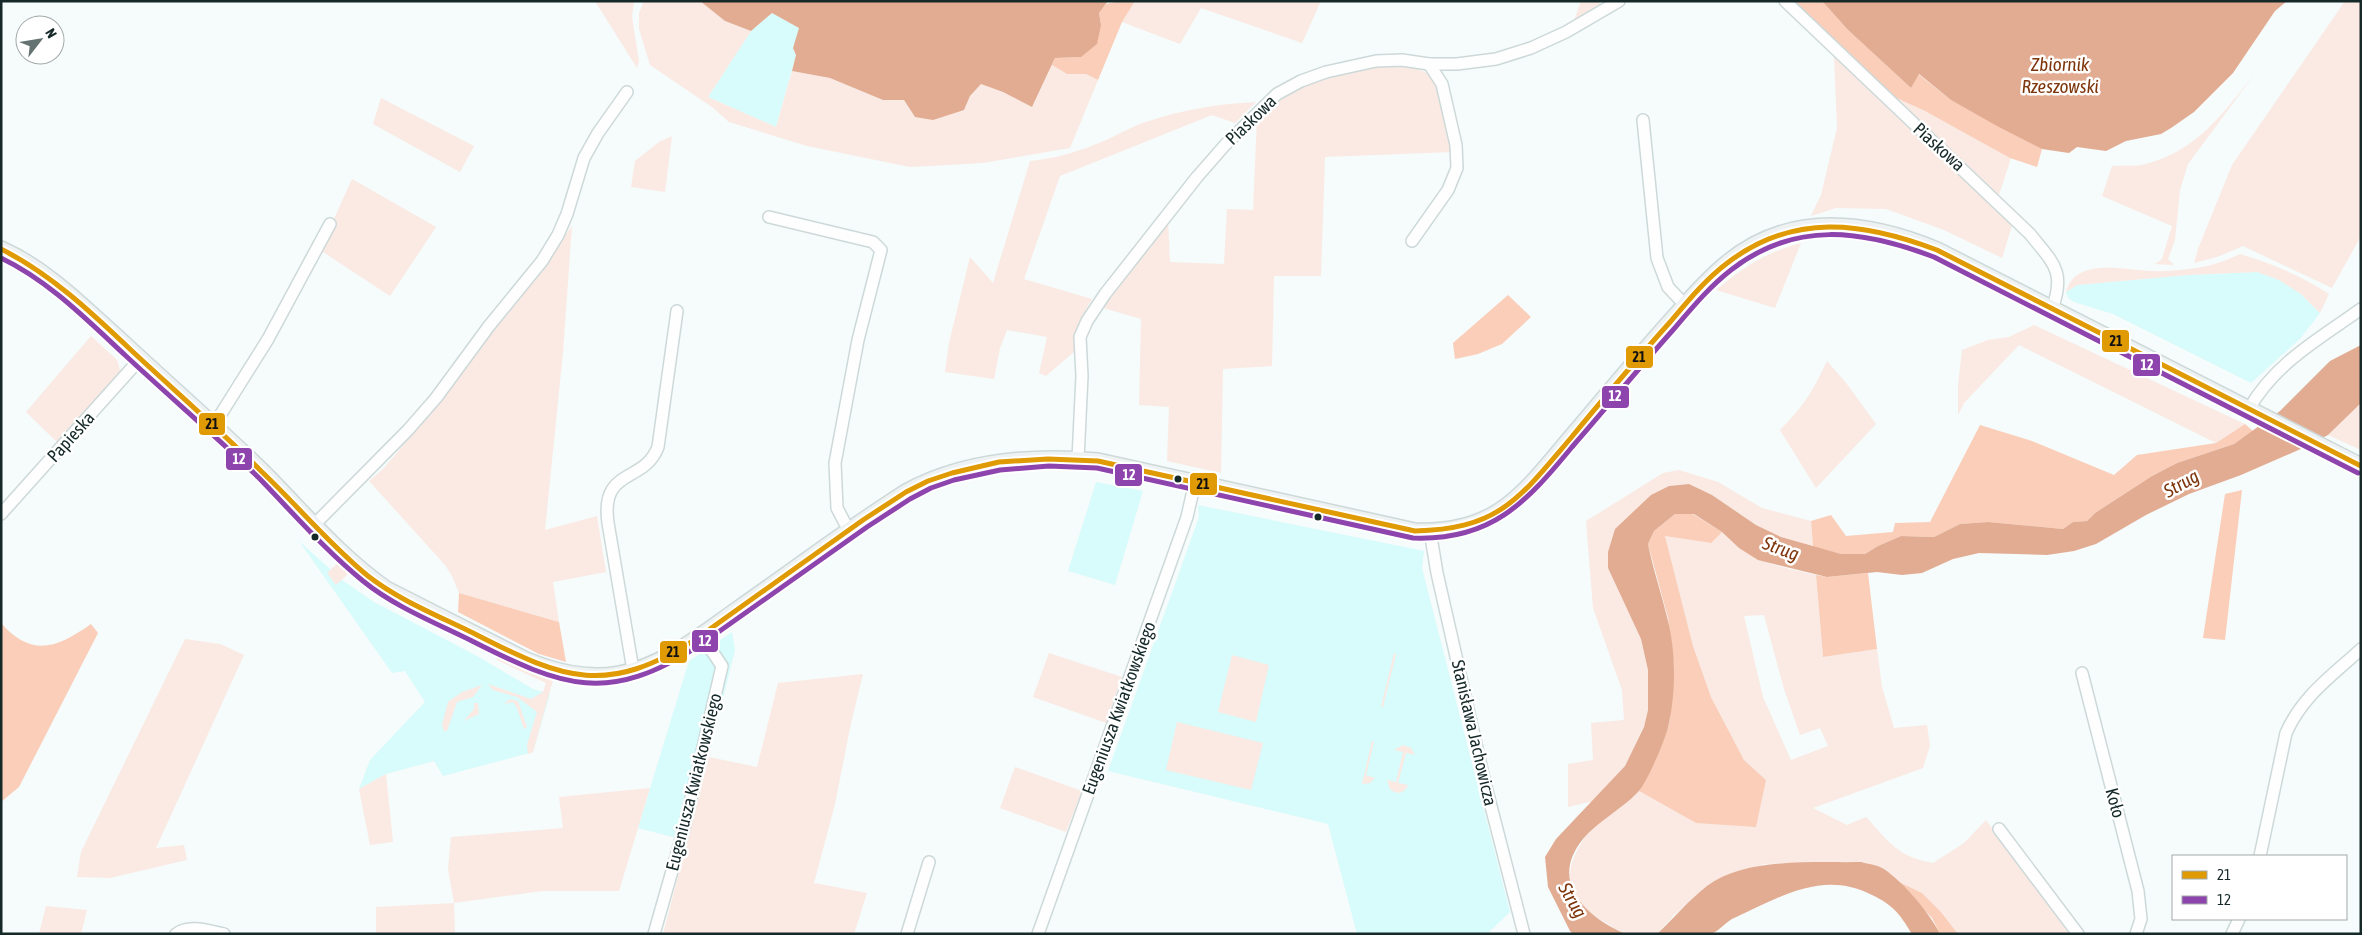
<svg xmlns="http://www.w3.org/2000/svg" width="2362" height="935" viewBox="0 0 2362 935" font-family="'Asap Condensed',sans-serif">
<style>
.built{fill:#d8fbfb}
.green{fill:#faeae3;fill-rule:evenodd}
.forest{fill:#faceb9}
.water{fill:#e2ac92}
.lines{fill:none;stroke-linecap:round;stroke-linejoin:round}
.street-casing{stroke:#cdd9d9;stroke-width:14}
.secondary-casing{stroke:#cdd9d9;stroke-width:18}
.street{stroke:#fefefe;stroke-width:11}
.secondary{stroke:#eef2f2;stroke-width:15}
.bus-1-casing{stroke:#fff;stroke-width:9}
.bus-2-casing{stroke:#fff;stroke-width:9}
.bus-1{stroke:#e09a04;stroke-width:5}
.bus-2{stroke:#8e44ad;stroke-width:5}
.bus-dot{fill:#162929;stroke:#fff;stroke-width:2}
.labels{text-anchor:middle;stroke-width:5;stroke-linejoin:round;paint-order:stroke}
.street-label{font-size:18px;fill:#162929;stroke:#fff}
.water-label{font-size:19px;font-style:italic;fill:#7e350b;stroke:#fff}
.line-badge{stroke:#fff;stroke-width:2}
.badge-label{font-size:14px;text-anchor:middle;font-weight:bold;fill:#fff}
.pale-badge-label{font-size:14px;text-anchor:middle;font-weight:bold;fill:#111}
</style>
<rect width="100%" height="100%" fill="#f6fbfb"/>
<g class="built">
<path d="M 772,13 L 800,28 L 793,48 L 796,55 L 776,127 L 708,97 L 751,31 Z"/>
<path d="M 2257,272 L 2279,280 L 2301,294 L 2320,313 L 2300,339 L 2251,383 L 2113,314 L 2074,302 L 2068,298 L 2066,292 L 2077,285 L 2187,275 Z"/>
<path d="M 1096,482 L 1143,491 L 1115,585 L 1068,571 Z"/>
<path d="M 1198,505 L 1424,551 L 1422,568 L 1510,912 L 1487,934 L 1357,934 L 1328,824 L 1108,771 L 1199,517 Z"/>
<path d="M 299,541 L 342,580 L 374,602 L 477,656 L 533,689 L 550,694 L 533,752 L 443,776 L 434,761 L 386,774 L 359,789 L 370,760 L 425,702 L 405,671 L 392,673 Z"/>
<path d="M 732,632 L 735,650 L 688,841 L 638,828 L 689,661 Z"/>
</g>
<g class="green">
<path d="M 595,1 L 634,2 L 632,17 L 639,61 L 637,68 Z"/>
<path d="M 644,1 L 700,1 L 725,21 L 751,31 L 708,97 L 776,127 L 792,71 L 830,78 L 883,100 L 904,100 L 915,117 L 964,110 L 970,96 L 981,84 L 1003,92 L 1032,107 L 1052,65 L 1067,74 L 1086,74 L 1098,80 L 1070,148 L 983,163 L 910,167 L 807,146 L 729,122 L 712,107 L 650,65 L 639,29 L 639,13 Z"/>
<path d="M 1135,1 L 1321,1 L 1302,43 L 1201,8 L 1180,44 L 1122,22 Z"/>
<path d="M 1581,1 L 1601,1 L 1598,9 L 1572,26 Z"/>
<path d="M 2345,1 L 2361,1 L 2361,236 L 2332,288 L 2243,246 L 2217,257 L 2194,263 L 2198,249 L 2232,165 Z"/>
<path d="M 1834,56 L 2014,219 L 2002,258 L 1944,230 L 1886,209 L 1836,208 L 1811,216 L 1821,195 L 1837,128 Z"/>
<path d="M 1369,67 C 1392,67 1419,61 1436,81 L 1452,152 L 1325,157 L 1321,276 L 1274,276 L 1272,366 L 1223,369 L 1221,473 L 1167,461 L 1169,407 L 1139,405 L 1141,319 L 1100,307 L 1168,220 L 1170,262 L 1224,264 L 1227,209 L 1253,210 L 1257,118 L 1281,94 L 1327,75 Z"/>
<path d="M 2256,72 L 2188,164 L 2180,190 L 2175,240 L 2168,259 L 2174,265 L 2155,264 L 2162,259 L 2172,226 L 2102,196 L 2112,166 C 2123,165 2136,167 2146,164 C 2200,149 2223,113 2256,72 Z"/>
<path d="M 1892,96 L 1925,111 L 2011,158 L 1998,198 Z"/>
<path d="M 381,98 L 474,146 L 460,172 L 373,124 Z"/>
<path d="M 1256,102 L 1235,123 L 1212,115 L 1060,176 L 1024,279 L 1092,299 L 1081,318 L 1075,351 L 1046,376 L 1039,373 L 1047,337 L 1007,330 L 1000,348 L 994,379 L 945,372 L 949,343 L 970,257 L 993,283 L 1030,161 C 1052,159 1074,153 1094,145 C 1111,139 1126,129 1143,123 C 1180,110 1217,104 1256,102 Z"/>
<path d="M 672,136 L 665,192 L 631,187 L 635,161 L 659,142 Z"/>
<path d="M 352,179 L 436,227 L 390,296 L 320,250 Z"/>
<path d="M 572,226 L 563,352 L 545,530 L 597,516 L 606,572 L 553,582 L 559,622 L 459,593 L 452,576 L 445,565 L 369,481 L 383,469 L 413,434 Z"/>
<path d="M 1801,243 L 1775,308 L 1716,290 C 1745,266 1765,253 1801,243 Z"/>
<path d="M 2240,254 C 2273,264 2300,275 2329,294 L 2320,313 L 2301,294 L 2279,280 L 2257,272 L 2187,275 L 2077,285 L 2066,292 C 2075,257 2124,270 2151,271 C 2163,272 2177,270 2189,269 C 2208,267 2223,262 2240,254 Z"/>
<path d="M 2034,325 L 2245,424 L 2216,443 L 2019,345 L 1964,403 L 1958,415 L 1958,385 L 1962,350 L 1988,340 L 2009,337 Z"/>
<path d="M 91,336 L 117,360 L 121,373 L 59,444 L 26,412 Z"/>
<path d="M 1827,361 L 1846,383 L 1876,424 L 1816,488 L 1780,430 C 1804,406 1813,391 1827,361 Z"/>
<path d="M 2361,403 L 2361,450 L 2328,435 Z"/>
<path d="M 1679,470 L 1718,482 L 1762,508 L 1811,521 L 1813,547 L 1781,537 L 1756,525 L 1712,495 L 1689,484 L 1669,486 L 1608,568 L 1641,639 L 1648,670 L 1648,710 L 1644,727 L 1625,766 L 1594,801 L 1568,807 L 1568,764 L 1593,760 L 1591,723 L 1624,720 L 1622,690 L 1593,608 L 1586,521 L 1663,473 Z"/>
<path d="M 1722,532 C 1755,563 1773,565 1816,575 L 1823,657 L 1877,649 L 1882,687 L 1894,728 L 1927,725 L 1930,746 L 1923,768 L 1813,808 L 1847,825 L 1866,817 C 1889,842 1898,857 1933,863 L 1964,843 L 1986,820 L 2069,934 L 1958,934 L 1941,912 L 1922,893 L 1897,881 L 1882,868 L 1799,863 L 1765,864 L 1729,875 L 1709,885 L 1674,915 L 1657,934 C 1647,934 1635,935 1626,934 C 1619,932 1612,926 1606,923 C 1570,902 1559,878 1582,842 C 1591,826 1624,804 1639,791 L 1696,823 L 1766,780 L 1744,760 L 1711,697 L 1693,646 L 1665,536 L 1710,543 ZM 1764,615 L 1784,689 L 1800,735 L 1820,728 L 1828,746 L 1791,760 L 1763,697 L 1744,616 Z"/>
<path d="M 337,564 L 348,574 L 336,585 L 327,573 Z"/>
<path d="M 185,639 L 220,644 L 244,655 L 156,848 L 184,845 L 187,860 L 110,878 L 77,877 L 81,852 Z"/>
<path d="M 1049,653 L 1122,677 L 1106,723 L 1033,697 Z"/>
<path d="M 1394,653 L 1396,654 L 1383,707 L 1381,707 Z"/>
<path d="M 1232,655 L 1269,665 L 1256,722 L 1218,712 Z"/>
<path d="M 498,656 L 520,668 L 553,680 L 533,752 L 528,754 L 527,745 L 537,712 L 517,697 L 493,690 L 488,684 L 531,699 L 543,692 L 546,683 L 497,660 L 496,657 Z"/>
<path d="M 863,674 L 851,723 L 835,804 L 814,883 L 867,893 L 854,934 L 663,934 L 709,757 L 757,767 L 778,683 Z"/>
<path d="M 482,685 L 473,697 L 457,702 L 447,731 L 444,731 L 442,725 L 448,702 L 462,692 Z"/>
<path d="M 510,699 L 518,701 L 527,727 L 524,729 L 517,708 L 513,702 L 504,704 Z"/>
<path d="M 474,703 L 478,703 L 479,714 L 464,721 L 474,709 Z"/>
<path d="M 1177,722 L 1263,743 L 1251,790 L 1166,770 Z"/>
<path d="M 1372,741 L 1374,742 L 1366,775 L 1375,778 L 1370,783 L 1362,784 Z"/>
<path d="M 1403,745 L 1411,748 L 1415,755 L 1406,753 L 1398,783 L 1408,785 C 1404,794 1397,795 1390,789 L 1387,780 L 1396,782 L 1403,752 L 1394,750 Z"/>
<path d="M 1015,767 L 1082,791 L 1066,832 L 1000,808 Z"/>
<path d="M 386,774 L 393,842 L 370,845 L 359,789 Z"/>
<path d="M 650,788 L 619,891 L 542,891 L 454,903 L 455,934 L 376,934 L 376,907 L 454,903 L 448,869 L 451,837 L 563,828 L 559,797 Z"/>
<path d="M 46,906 L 87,910 L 81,934 L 39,934 Z"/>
</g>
<g class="forest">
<path d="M 1121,1 L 1135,1 L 1122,22 L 1098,80 L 1086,74 L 1067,74 L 1052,65 L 1055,58 L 1081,57 L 1101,25 L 1099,13 L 1106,4 Z"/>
<path d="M 1790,1 L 1822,1 L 1848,30 L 1911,88 L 1918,74 L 1951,100 L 2042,149 L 2037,167 L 2010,158 L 1925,111 L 1892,96 Z"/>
<path d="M 1508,295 L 1531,317 L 1502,344 L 1478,354 L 1455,359 L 1453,343 Z"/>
<path d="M 2245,424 L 2253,431 L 2234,444 L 2177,463 L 2152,476 L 2095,513 L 2087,521 L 2073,522 L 2063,529 L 1988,522 L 1960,524 L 1934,537 L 1901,536 L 1878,546 L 1865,554 L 1841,554 L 1813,547 L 1811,521 L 1831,515 L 1846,536 L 1893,532 L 1895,523 L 1930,522 L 1980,425 L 2032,441 L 2114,475 L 2137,455 L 2216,443 Z"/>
<path d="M 2242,490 L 2225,640 L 2203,638 L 2225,494 Z"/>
<path d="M 1675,514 L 1693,514 L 1722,532 L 1711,543 L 1665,536 L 1693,646 L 1711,697 L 1744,760 L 1766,780 L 1756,827 L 1696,823 L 1639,791 L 1669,725 L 1674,666 L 1668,618 L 1648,544 L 1654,531 Z"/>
<path d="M 1868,573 L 1877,649 L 1823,657 L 1816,575 L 1827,577 Z"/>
<path d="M 459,593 L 559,622 L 566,662 L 539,654 L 458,612 Z"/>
<path d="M 1,623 C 32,658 57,648 91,624 L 98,633 L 19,787 L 1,802 Z"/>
<path d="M 1897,881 L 1922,893 L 1941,912 L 1958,934 L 1940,934 L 1932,918 Z"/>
</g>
<g class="water">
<path d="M 700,1 L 1108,1 L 1099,13 L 1101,25 L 1097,44 L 1081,57 L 1055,58 L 1032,107 L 1003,92 L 981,84 L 970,96 L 964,110 L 933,120 L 915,117 L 904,100 L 883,100 L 830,78 L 792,71 L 796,55 L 793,48 L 799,28 L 772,13 L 751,31 L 725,21 Z"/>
<path d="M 1822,1 L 2287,1 L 2275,11 L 2233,73 L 2194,112 L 2171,128 L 2161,134 L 2126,141 L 2106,151 L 2077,147 L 2069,153 L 2042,149 L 1997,126 L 1951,100 L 1919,74 L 1911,88 L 1848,30 Z"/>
<path d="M 2361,345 L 2361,403 L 2328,435 L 2303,448 L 2241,475 L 2189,494 L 2146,515 L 2096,544 L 2074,551 L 2047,555 L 1979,553 L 1953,559 L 1922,573 L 1902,575 L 1877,572 L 1827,577 L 1758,560 L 1739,548 L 1722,532 L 1694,514 L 1675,514 L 1654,531 L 1648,544 C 1653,569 1661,592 1667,617 C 1676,651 1676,689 1669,723 C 1667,736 1647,783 1638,792 C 1622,809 1598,821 1583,839 C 1548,882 1586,917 1626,934 L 1573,934 L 1570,931 L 1548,887 L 1545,857 L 1556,839 L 1625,766 L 1644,727 L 1648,710 L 1648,670 L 1641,639 L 1608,568 L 1608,552 L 1615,529 L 1651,495 L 1669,486 L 1689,484 L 1712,495 L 1756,525 L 1781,537 L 1841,554 L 1865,554 L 1878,546 L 1901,536 L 1934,537 L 1960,524 L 1988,522 L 2063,529 L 2073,522 L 2087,521 L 2095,513 L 2152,476 L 2177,463 L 2234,444 L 2280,411 L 2330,361 Z"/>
<path d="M 1861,862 C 1868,864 1878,865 1884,869 C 1904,883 1929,912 1940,934 L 1912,934 C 1900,914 1893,905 1872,895 C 1822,869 1779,898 1732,919 C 1725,923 1718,932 1710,934 C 1699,935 1670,934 1657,934 C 1674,918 1689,900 1707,886 C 1745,857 1815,863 1861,862 Z"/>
</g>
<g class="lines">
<g class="street-casing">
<g id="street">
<path d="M 1785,1 L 2030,234 C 2053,263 2066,271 2052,309"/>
<path d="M 1643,120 L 1657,258 L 1668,287 L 1685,305"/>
<path d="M 769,217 L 873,242 L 881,250 L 858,340 L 835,463 L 837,508 L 849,531"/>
<path d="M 1412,241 L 1448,190 L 1457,168 L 1456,145 L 1442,84 L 1429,64"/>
<path d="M 2249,409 C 2275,363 2319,339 2361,309"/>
<path d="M 214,425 L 268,339 L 330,224"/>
<path d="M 1078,459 L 1082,376 L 1080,337 L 1087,321 L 1105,294 L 1197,177 L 1225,145 L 1277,94 L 1301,81 L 1326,72 L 1376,61 L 1402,60 L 1429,64 L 1457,64 L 1496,59 L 1531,48 L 1566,32 L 1619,1"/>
<path d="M 1,514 L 140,359"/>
<path d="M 314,525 L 408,430 L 436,398 L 489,326 L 542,261 L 558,235 L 567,214 L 584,158 L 598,133 L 627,92"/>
<path d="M 1430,531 L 1437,573 L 1484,779 L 1524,934"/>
<path d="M 633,670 L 608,523 C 600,467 644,484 658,447 L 677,311"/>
<path d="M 2082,673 L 2138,891 L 2141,919 L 2136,934"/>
<path d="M 1999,829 L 2078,934"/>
<path d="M 2260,856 L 2286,733 C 2303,695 2332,676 2361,649"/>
<path d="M 176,934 C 189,924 209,931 224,934"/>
<path d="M 654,934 L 684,829 L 722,666 L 701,635"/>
<path d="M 907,934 L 929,862"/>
<path d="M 1038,934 L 1187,517 L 1195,482"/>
<path d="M 2232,934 L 2239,919"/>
</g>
</g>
<g class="secondary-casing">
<path id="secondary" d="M 1,249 C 46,269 82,306 118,338 C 166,383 216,426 263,472 C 303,512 339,556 386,589 L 526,660 C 556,672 587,680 619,674 C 664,666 701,635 738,609 C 794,570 848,529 906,492 C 965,460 1032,455 1098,461 L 1415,531 C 1494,534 1521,497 1567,442 C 1601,402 1634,362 1668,324 C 1687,303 1704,282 1726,264 C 1789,211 1867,221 1937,250 L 2361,466"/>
</g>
<use href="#street" class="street"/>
<use href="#secondary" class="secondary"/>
<g class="bus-1-casing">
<path id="bus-1" d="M 1,249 C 51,274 92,313 132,351 C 175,391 220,430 261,471 C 297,505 329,544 368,576 C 400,601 441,617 477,635 C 565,680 607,696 696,639 L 863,520 L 906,492 L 928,481 L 952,473 L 999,462 L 1048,459 L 1098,461 L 1415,531 C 1499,529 1519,499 1570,439 C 1603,399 1636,360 1671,321 C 1688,301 1705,280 1726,264 C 1793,212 1863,222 1937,250 L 2361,466"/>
</g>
<g class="bus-2-casing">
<path id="bus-2" d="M 1,258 C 49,281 87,320 126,356 C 170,397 216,436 259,478 C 293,513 325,550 363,581 C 395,607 436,623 472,641 C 563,687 608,705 700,645 L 867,527 L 910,499 L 931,488 L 954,480 L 1000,470 L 1049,466 L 1097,468 L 1413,538 C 1491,541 1526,503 1572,447 C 1606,408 1639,368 1673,330 C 1691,309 1709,287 1731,270 C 1795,220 1862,230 1934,257 L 2358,473"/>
</g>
<use href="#bus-1" class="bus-1"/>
<use href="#bus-2" class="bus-2"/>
</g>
<g class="bus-dot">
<circle cx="1178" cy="479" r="4.5"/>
<circle cx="1318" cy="517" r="4.5"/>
<circle cx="315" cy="537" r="4.5"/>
</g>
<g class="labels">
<g class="street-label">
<text transform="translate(1251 120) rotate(-44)" y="6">Piaskowa</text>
<text transform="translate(1939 147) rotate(42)" y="6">Piaskowa</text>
<text transform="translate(71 437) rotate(-48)" y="6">Papieska</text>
<text transform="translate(1119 708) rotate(-70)" y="6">Eugeniusza Kwiatkowskiego</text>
<text transform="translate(1474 733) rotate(77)" y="6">Stanisława Jachowicza</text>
<text transform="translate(694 782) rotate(-76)" y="6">Eugeniusza Kwiatkowskiego</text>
<text transform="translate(2115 803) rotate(75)" y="6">Koło</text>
</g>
<g class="water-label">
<text x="2060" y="71">Zbiornik<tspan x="2060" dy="22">Rzeszowski</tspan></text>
<text transform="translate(2181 483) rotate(-29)" y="7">Strug</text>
<text transform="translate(1781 548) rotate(20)" y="7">Strug</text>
<text transform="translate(1573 900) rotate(60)" y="7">Strug</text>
</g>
</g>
<g class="line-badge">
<rect x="2101" y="329" width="29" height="24" rx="5" fill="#e09a04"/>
<rect x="1625" y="345" width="29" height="24" rx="5" fill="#e09a04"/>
<rect x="2132" y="353" width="29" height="24" rx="5" fill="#8e44ad"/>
<rect x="1601" y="385" width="29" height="24" rx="5" fill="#8e44ad"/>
<rect x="198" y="412" width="28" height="24" rx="5" fill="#e09a04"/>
<rect x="225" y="447" width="28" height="24" rx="5" fill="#8e44ad"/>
<rect x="1114" y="463" width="29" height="24" rx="5" fill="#8e44ad"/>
<rect x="1189" y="472" width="29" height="24" rx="5" fill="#e09a04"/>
<rect x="691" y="629" width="28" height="24" rx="5" fill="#8e44ad"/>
<rect x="659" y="640" width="29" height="24" rx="5" fill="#e09a04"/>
</g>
<g class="badge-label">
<text x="2147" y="370">12</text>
<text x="1615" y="401">12</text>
<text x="239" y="464">12</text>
<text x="1129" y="480">12</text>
<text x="705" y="646">12</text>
</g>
<g class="pale-badge-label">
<text x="2116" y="346">21</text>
<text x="1639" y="362">21</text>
<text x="212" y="429">21</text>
<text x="1203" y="489">21</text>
<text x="673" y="657">21</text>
</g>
<rect width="2362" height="935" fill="none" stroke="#162929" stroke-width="5"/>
<rect x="2172" y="855" width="175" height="65" fill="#ffffff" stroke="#a2a9a9"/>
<rect x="2182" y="871" width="25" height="8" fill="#e09a04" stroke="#a2a9a9"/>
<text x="2217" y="880" font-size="15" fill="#162929">21</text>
<rect x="2182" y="896" width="25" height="8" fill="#8e44ad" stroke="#a2a9a9"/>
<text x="2217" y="905" font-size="15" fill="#162929">12</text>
<g transform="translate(40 40) rotate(59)"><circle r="24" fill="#ffffff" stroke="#a2a9a9"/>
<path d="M0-4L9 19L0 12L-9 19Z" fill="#647272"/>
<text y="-8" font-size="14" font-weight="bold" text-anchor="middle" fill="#162929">N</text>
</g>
</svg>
